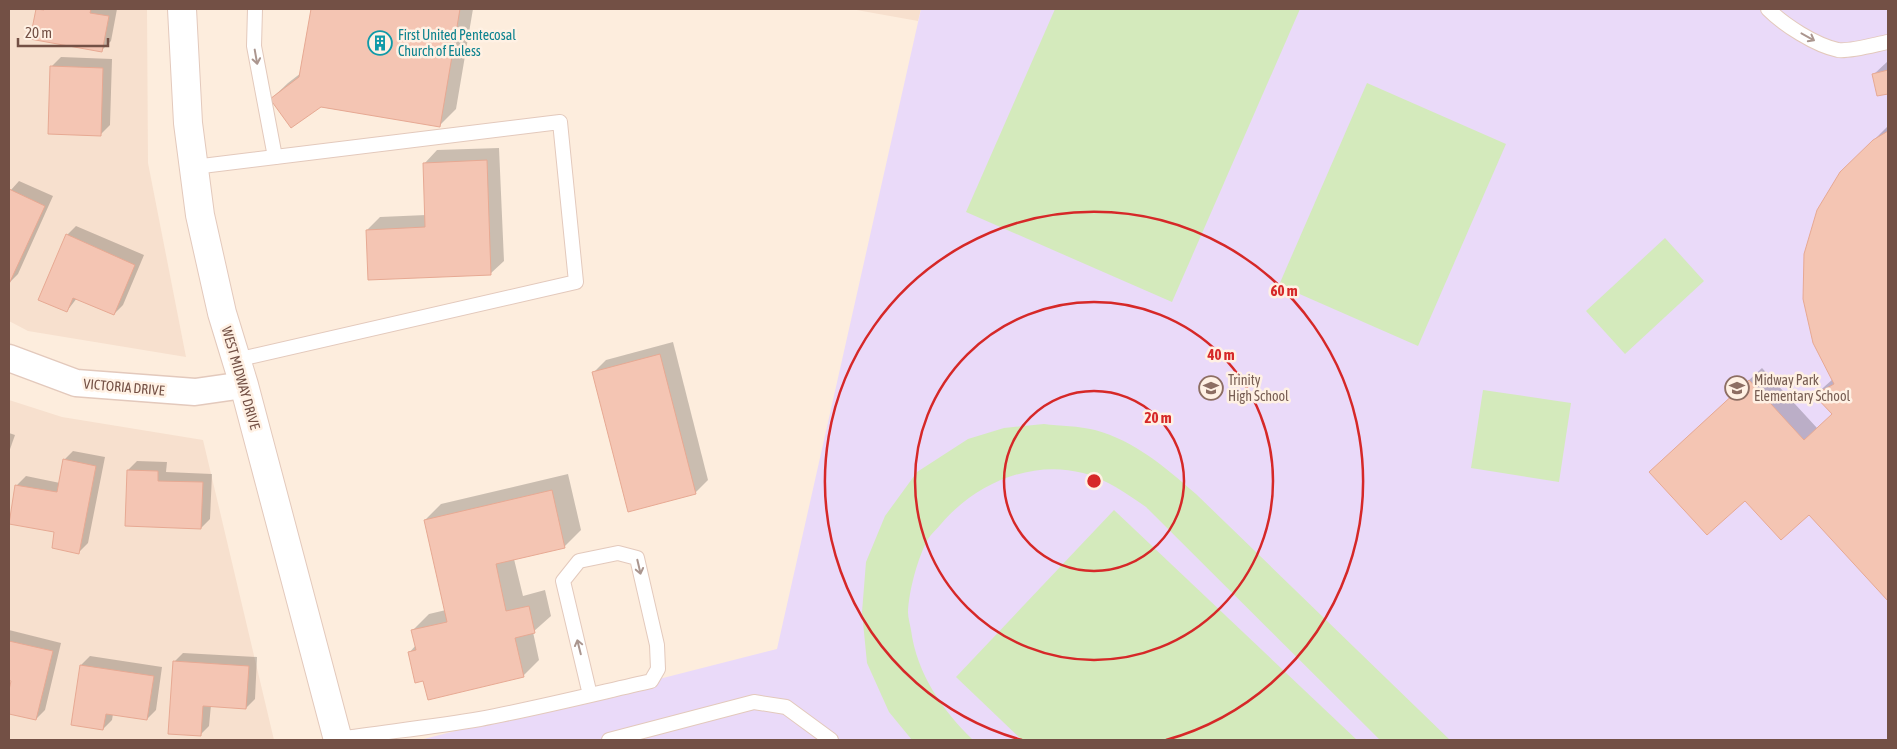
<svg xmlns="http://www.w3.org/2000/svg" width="1897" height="749" viewBox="0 0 1897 749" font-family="'Asap Condensed',sans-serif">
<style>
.residential{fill:#f7e0ce}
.education{fill:#eadaf9}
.green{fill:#d4eabc}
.shadow{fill:#0003}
.building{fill:#f4c5b3;stroke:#e7a993}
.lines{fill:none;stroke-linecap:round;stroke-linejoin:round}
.service-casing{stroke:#e3c9bc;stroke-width:16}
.minor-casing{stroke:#e3c9bc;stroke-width:29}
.tertiary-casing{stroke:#e3c9bc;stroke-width:30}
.service{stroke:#fff;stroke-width:14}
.minor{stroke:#fff;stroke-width:26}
.tertiary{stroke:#fff;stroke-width:28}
.oneway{stroke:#ab968f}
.ring{fill:none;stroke:#d62828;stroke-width:2.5}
.labels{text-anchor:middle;stroke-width:5;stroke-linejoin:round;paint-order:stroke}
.culture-label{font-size:14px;fill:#0d838f;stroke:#fff1e4;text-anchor:start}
.street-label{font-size:14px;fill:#735045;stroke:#fff1e4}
.education-label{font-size:14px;fill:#785e54;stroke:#fff1e4;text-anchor:start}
.centre{fill:#d62828;stroke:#fff1e4;stroke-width:2.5}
.ring-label{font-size:15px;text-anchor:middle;font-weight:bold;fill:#d62828;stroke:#fff1e4;stroke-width:5;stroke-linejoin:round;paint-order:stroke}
</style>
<rect width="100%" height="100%" fill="#fdeddd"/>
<g class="residential">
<path d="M 9,9 L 147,9 L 148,163 L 186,357 L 28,331 L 9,321 Z"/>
<path d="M 851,9 L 921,9 L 918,21 Z"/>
<path d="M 9,400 L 62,417 L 203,440 L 274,740 L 9,740 Z"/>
</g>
<path class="education" d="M 921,9 L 1888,9 L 1888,740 L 420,740 L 777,649 Z"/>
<g class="green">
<path d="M 1055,9 L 1300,9 L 1172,302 L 966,212 Z"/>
<path d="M 1367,83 L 1506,144 L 1418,346 L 1279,285 Z"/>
<path d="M 1665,238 L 1704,281 L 1625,354 L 1586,311 Z"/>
<path d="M 1483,390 L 1571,403 L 1559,482 L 1471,468 Z"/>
<path d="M 1044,424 C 1060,426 1079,426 1095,430 C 1135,441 1165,467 1196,494 L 1450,740 L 1380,740 L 1146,507 C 1126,493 1106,479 1083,473 C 1030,459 974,485 941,524 C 937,529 931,534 928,539 C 918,557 909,590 908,612 C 908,618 910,624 911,630 C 917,674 942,710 973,740 L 912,740 L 889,712 L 867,663 L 862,612 L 866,562 L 885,516 L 917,472 L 968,439 L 1004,428 Z"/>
<path d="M 1114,510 L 1357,740 L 1022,740 L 956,677 Z"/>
</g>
<g class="shadow">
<path d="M 37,9 L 117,9 L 111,41 L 102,50 Z"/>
<path d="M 312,9 L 473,9 L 456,109 L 439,126 L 271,99 L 288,83 L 301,73 Z"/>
<path d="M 61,57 L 112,59 L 110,125 L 101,134 L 52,66 Z"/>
<path d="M 1888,61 L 1888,92 L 1878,95 L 1873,75 Z"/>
<path d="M 1887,127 L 1888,127 L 1888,600 L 1809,513 L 1745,499 L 1664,459 L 1762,368 L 1817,428 L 1834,414 L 1815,395 L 1833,379 L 1841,173 Z"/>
<path d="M 499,148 L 504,261 L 490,274 L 367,230 L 380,217 L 426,215 L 424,164 L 437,150 Z"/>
<path d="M 19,181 L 53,196 L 18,274 L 9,283 L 9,189 L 11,190 Z"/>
<path d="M 76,226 L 144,255 L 123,305 L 114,314 L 77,298 L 67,311 L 67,235 Z"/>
<path d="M 673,342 L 708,480 L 695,493 L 593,373 L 606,360 Z"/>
<path d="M 9,433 L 15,435 L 9,452 Z"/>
<path d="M 73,451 L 105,457 L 88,543 L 79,552 L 56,531 L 9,523 L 17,485 L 26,476 L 60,483 L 64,460 Z"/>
<path d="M 137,461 L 167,462 L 166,472 L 212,474 L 210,519 L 201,528 L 128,470 Z"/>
<path d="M 568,474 L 581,530 L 564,547 L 514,559 L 523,596 L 545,590 L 551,616 L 533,632 L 539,660 L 523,676 L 424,680 L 409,653 L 416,645 L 413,630 L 429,614 L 446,610 L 425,520 L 441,504 Z"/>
<path d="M 9,630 L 61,643 L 45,710 L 36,719 L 9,713 L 9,696 L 13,680 L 9,679 Z"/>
<path d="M 183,653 L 257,657 L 255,699 L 246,708 L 211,705 L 209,726 L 200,735 L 174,662 Z"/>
<path d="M 90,656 L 162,667 L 156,710 L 147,719 L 113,714 L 112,720 L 103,729 L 81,665 Z"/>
</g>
<g class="building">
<path d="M 36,9 L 44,10 L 44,9 L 91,9 L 90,13 L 109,16 L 102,52 L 30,39 Z"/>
<path d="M 311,9 L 460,9 L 440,127 L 321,107 L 291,128 L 270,99 L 299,77 Z"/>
<path d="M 50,66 L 103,68 L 101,136 L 48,134 Z"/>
<path d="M 1888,70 L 1888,94 L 1877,96 L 1872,74 Z"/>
<path d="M 1888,131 L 1888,601 L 1809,515 L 1781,540 L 1745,501 L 1707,535 L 1649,472 L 1749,380 L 1804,440 L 1832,414 L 1814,395 L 1834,384 L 1813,343 L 1803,299 L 1804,254 L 1817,210 L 1840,172 L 1873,140 Z"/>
<path d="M 487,160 L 491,275 L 368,280 L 366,230 L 425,227 L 423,163 Z"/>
<path d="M 9,189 L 45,206 L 9,284 Z"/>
<path d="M 66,234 L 135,265 L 114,315 L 73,298 L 67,312 L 38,300 Z"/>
<path d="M 660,354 L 696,494 L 628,512 L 592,372 Z"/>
<path d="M 63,459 L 96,466 L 79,554 L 52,548 L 54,532 L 9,524 L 15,485 L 57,492 Z"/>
<path d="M 127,470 L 158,471 L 158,481 L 203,482 L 201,529 L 125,526 Z"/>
<path d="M 552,490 L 565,548 L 496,564 L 506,611 L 529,606 L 535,633 L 515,638 L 524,677 L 428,700 L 423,681 L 415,683 L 408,652 L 416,650 L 411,630 L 447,622 L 424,520 Z"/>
<path d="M 9,641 L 53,651 L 36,720 L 9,714 L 9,690 L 11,681 L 9,680 Z"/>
<path d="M 173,661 L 249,666 L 246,709 L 203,706 L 201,736 L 168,734 Z"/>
<path d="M 80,665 L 154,676 L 147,720 L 106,714 L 103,730 L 71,725 Z"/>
</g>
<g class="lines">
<g class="service-casing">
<g id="service">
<path d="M 255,9 L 254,46 L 275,157"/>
<path d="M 1768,9 C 1784,25 1815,45 1838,50 C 1849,52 1877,44 1888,42"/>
<path d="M 194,167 L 560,122 L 576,282 L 236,360"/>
<path d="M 338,739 C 385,732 433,727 480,719 C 538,708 594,694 651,681 L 658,669 L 657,645 L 637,558 L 618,553 L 579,561 L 563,581 L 590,695"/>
<path d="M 609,740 L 754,702 L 786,707 L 831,740"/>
</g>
</g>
<g class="minor-casing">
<path id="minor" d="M 9,358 L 76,383 L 195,392 L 244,385"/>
</g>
<g class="tertiary-casing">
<path id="tertiary" d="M 182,9 L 188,123 L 200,215 L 222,313 L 244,385 L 338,740"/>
</g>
<use href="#service" class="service"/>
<use href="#minor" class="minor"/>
<use href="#tertiary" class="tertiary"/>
</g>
<defs><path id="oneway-shaft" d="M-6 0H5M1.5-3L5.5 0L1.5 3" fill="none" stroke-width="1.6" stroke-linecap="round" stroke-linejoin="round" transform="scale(1.25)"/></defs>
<g class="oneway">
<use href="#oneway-shaft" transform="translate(1808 37) rotate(29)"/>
<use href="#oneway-shaft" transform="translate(256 57) rotate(80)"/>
<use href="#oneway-shaft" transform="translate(639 567) rotate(77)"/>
<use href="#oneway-shaft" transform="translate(579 647) rotate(-104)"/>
</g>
<g class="ring">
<circle cx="1094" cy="481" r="90"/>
<circle cx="1094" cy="481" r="179"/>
<path d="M1022 740A269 269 0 1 1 1166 740"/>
</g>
<defs>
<g id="building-ring" transform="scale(1.25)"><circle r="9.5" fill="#fff1e4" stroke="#0f9aa8" stroke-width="1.5"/><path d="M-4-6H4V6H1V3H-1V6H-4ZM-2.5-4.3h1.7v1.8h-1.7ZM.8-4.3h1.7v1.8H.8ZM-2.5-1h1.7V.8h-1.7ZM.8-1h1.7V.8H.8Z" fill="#0f9aa8"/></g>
<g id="school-ring" transform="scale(1.25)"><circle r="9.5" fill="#fff1e4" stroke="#8d6e63" stroke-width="1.5"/><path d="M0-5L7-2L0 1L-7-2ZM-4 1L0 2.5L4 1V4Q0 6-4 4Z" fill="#8d6e63"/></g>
</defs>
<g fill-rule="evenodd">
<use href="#building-ring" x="380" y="43"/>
<use href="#school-ring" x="1211" y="388"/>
<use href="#school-ring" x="1737" y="388"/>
</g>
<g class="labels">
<g class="culture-label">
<text x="398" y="40">First United Pentecosal<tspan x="398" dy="16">Church of Euless</tspan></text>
</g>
<g class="street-label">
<text transform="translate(241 378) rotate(74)" y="5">WEST MIDWAY DRIVE</text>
<text transform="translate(124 387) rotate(5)" y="5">VICTORIA DRIVE</text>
</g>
<g class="education-label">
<text x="1228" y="385">Trinity<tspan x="1228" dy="16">High School</tspan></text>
<text x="1754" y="385">Midway Park<tspan x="1754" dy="16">Elementary School</tspan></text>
</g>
</g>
<circle cx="1094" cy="481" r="8" class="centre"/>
<g class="ring-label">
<text x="1284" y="296">60 m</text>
<text x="1221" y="360">40 m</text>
<text x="1158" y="423">20 m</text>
</g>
<rect width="1897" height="749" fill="none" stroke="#735045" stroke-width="20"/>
<path d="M18 38v8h90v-8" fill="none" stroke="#735045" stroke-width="2.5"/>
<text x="25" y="38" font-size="15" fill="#735045" stroke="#fff1e4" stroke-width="4" paint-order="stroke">20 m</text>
</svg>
